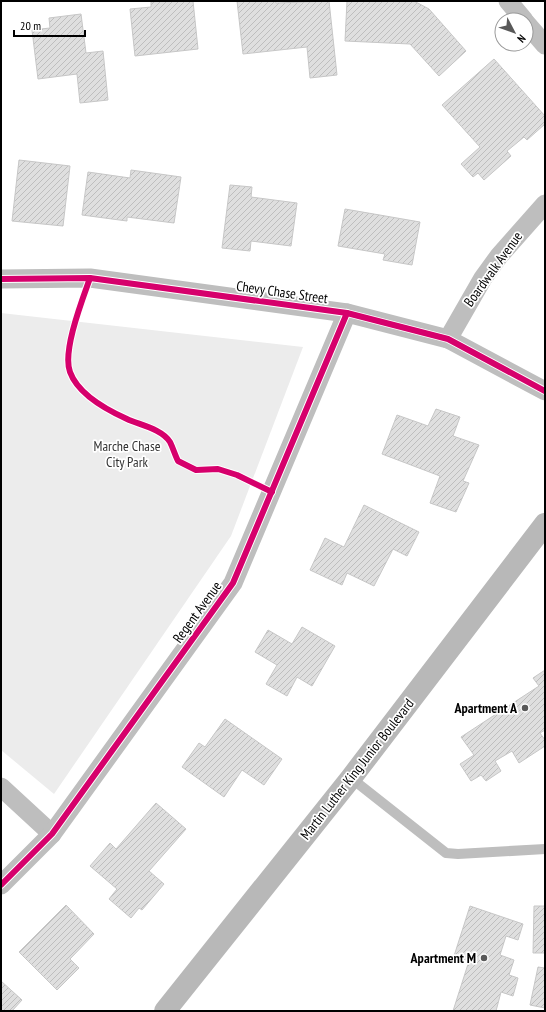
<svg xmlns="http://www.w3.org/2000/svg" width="546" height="1012" viewBox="0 0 546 1012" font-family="'PT Sans Narrow',sans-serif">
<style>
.green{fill:#ececec}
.building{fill:url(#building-hatch);stroke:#c7c7c7}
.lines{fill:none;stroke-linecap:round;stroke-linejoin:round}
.service{stroke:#bebebe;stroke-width:10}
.minor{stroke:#bebebe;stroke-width:19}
.secondary{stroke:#b8b8b8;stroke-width:22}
.cycleway-casing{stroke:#fff;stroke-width:8}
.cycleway{stroke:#d6006c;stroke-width:6}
.poi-dot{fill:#595959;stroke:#fff;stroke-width:1.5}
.labels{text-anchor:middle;stroke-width:3.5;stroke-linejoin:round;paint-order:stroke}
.street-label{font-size:14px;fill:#000;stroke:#fff}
.park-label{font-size:14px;fill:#333;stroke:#fff}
.poi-label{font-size:14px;font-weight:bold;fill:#000;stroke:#fff;text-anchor:end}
</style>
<defs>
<pattern id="building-hatch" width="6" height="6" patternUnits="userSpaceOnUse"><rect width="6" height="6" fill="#dfdfdf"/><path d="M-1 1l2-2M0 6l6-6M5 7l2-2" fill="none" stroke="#bebebe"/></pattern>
</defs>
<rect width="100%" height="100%" fill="#fff"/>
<path class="green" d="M 1,313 L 303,347 L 231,536 L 54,794 L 1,750 Z"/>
<g class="building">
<path d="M 161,1 L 193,1 L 198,49 L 135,56 L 130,9 L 151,7 L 151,2 Z"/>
<path d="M 237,1 L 275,1 L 276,3 L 329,1 L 337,75 L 310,78 L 307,47 L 243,54 Z"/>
<path d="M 347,1 L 414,1 L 429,9 L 466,51 L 439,76 L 410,44 L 345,41 Z"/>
<path d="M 81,14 L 86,53 L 103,51 L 108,100 L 80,103 L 77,74 L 38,79 L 32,30 L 50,28 L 49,18 Z"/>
<path d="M 494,59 L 545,116 L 545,124 L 527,140 L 524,137 L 507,151 L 511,156 L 484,180 L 478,173 L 473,177 L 461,164 L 480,147 L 442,105 Z"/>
<path d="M 19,160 L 70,166 L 63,226 L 12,221 Z"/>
<path d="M 131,170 L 181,177 L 174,223 L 127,217 L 127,221 L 82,215 L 88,172 L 130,178 Z"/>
<path d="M 230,185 L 252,187 L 251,197 L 297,203 L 291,246 L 251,241 L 250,251 L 222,248 Z"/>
<path d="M 345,209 L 420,222 L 412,265 L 383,260 L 385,254 L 338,246 Z"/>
<path d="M 436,409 L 460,417 L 453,436 L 479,445 L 463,481 L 469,483 L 456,512 L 430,503 L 440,476 L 382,454 L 397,415 L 428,426 Z"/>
<path d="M 364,505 L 419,532 L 407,556 L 393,549 L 374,586 L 347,573 L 342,585 L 310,570 L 325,538 L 344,547 Z"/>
<path d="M 302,627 L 335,646 L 312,686 L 297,677 L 287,696 L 266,684 L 277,665 L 255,652 L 268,630 L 292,644 Z"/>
<path d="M 545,670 L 545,730 L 540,733 L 545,740 L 545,746 L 519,763 L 512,751 L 495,761 L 501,771 L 486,781 L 481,775 L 471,781 L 460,764 L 474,755 L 461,737 L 539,686 L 533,678 Z"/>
<path d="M 225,719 L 282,759 L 264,785 L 242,770 L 224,797 L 182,767 L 199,743 L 205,747 Z"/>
<path d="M 156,803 L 186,829 L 149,871 L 164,884 L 142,910 L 139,908 L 131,918 L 109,899 L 117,889 L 90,866 L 110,843 L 116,849 Z"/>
<path d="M 66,905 L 94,934 L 70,959 L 79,968 L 57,990 L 19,952 Z"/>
<path d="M 470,906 L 523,924 L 518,940 L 506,936 L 500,955 L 514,960 L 509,975 L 518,978 L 513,996 L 501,992 L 496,1011 L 453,1011 L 469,961 L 454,956 Z"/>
<path d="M 534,906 L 545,906 L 545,953 L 533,953 Z"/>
<path d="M 538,967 L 545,968 L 545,1008 L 530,1005 Z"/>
<path d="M 1,981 L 22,1000 L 12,1011 L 1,1011 Z"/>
</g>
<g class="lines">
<path class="service" d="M 351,778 L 446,853 L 458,854 L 545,849"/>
<g class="minor">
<path d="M 508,1 L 524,20"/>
<path d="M 526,23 L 545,45"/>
<path d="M 1,279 L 90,278 L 347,313 L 448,339 L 545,391"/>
<path d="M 448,339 L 483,278 L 499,256 L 545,204"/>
<path d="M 1,787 L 52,834"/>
<path d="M 1,885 L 52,834 L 233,583 L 347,313"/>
</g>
<path class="secondary" d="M 165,1011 L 351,778 L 545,524"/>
<g class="cycleway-casing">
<g id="cycleway">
<path d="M 90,278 C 83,298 62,351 70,372 C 78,394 107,410 127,419 C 140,425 162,429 170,442 C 173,448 175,455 178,461 L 196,470 L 218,469 L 237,475 L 272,492"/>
<path d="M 1,279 L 90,278 L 347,313 L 448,339 L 545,391"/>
<path d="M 1,885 L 52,834 L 233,583 L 347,313"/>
</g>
</g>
<use href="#cycleway" class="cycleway"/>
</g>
<g class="poi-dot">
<circle cx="525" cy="708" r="4"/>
<circle cx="484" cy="958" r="4"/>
</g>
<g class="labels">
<g class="street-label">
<text transform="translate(493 269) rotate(-54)" y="5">Boardwalk Avenue</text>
<text transform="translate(282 292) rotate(8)" y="5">Chevy Chase Street</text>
<text transform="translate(197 612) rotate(-54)" y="5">Regent Avenue</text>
<text transform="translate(357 769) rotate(-52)" y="5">Martin Luther King Junior Boulevard</text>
</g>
<g class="park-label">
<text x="127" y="451">Marche Chase<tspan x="127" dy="16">City Park</tspan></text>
</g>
<g class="poi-label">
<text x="517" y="713">Apartment A</text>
<text x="476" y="963">Apartment M</text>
</g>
</g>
<rect width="546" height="1012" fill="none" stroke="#000000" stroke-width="4"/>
<g transform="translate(514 32) rotate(131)"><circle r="19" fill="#ffffff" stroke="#999999"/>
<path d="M0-3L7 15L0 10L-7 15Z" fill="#595959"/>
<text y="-6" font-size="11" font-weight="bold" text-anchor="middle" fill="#000000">N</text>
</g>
<path d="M14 30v6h71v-6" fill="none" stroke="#000000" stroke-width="2"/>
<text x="20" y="30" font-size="12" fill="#000000" stroke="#ffffff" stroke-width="3" paint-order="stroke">20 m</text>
</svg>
